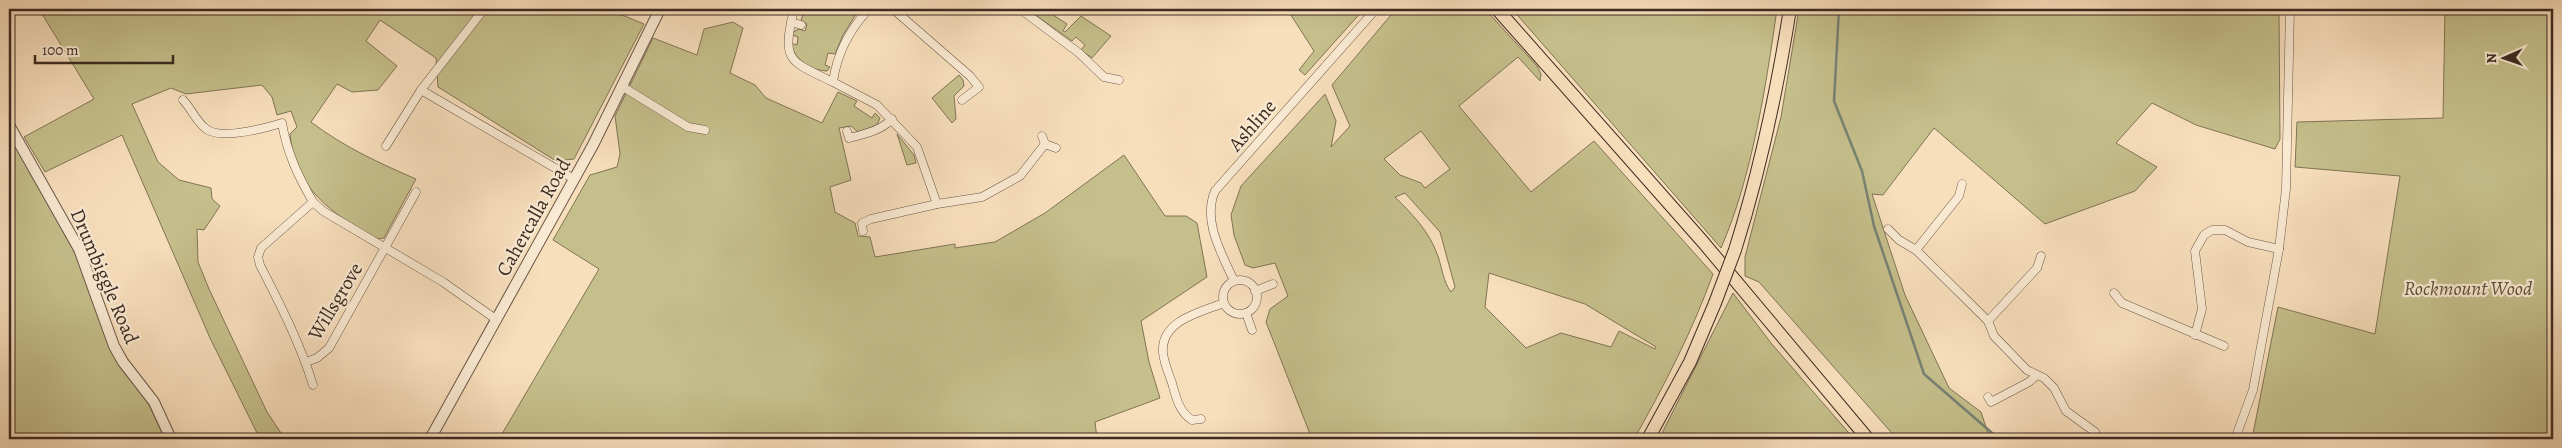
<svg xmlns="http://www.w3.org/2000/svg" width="2562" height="448" viewBox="0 0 2562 448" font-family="Alegreya,serif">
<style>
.green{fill:#c5bf8b;stroke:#817456;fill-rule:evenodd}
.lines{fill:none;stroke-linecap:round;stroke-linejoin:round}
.stream{stroke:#788274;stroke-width:2.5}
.minor-casing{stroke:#6c5748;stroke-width:9}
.tertiary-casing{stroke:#6c5748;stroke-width:12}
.primary-casing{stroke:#3d2a21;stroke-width:14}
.minor{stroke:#faead3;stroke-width:8}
.tertiary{stroke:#faead3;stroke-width:10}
.primary{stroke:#f8dfbc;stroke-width:12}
.primary-bridge-casing{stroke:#3d2a21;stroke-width:14;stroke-linecap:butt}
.primary-bridge{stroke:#f8dfbc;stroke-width:12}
.labels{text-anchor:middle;stroke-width:4.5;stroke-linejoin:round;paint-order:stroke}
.street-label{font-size:20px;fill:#3d2a21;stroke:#faead3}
.park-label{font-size:20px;font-style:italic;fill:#5f4f3c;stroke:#faead3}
</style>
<rect width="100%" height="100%" fill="#f8dfbc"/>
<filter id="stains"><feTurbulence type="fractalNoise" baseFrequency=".004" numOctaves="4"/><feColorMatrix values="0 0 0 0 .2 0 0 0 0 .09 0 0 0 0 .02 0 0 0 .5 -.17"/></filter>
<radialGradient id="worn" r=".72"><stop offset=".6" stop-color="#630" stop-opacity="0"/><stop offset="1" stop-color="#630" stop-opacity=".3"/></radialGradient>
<g class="green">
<path d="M 39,9 L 572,9 L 577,12 C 601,4 622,15 644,24 L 574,159 L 556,161 L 438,87 L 436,58 L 380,20 L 366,41 L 397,66 L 378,90 L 352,92 L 337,84 L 311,122 C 344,147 379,163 416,179 L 384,238 L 376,239 C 332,213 295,190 290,134 L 297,127 L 291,111 L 277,115 L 272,97 L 262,85 L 186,94 L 171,88 L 132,104 L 158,162 L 179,180 L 211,188 L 212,199 L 220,206 L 204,230 L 197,229 L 198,262 L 209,289 L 267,412 L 285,439 L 260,439 L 210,338 L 122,135 L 45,172 L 24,137 L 94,99 Z"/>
<path d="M 801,9 L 855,9 L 858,11 L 843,35 L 835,54 L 828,53 L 825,65 L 830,67 L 827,71 C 810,70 794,60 791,43 L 797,45 L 798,37 L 792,35 L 793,32 L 799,29 L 805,31 L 807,24 L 801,21 L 804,10 Z"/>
<path d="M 1027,9 L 1044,9 L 1067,24 L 1063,31 L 1065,32 L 1081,16 L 1111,36 L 1092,58 L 1081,50 L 1085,45 L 1076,37 L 1072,41 Z"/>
<path d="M 1287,9 L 1364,9 L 1305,75 L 1299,70 L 1314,51 Z"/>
<path d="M 1396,9 L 1485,9 L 1537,66 L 1541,74 L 1540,81 L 1518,57 L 1459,106 L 1531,192 L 1594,141 L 1713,274 C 1692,332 1664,386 1634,439 L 1312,439 L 1266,322 L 1270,309 L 1288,296 L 1275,263 L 1253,268 L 1245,265 L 1234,235 L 1231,215 L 1241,186 L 1325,94 L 1336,121 L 1331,147 L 1350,126 L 1332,85 ZM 1421,131 L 1450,169 L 1425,188 L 1421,183 L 1400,175 L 1384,159 ZM 1405,193 L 1440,232 L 1455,287 L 1451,292 C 1443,281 1442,268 1438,256 C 1429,231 1413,215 1395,197 ZM 1489,273 L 1585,304 L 1656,347 L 1655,349 L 1619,331 L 1611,347 L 1561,333 L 1526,348 L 1485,307 Z"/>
<path d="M 1512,9 L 1777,9 C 1766,86 1752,177 1721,248 Z"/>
<path d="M 1799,9 L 2204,9 L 2204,12 L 2279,13 L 2280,139 L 2275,149 L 2196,125 L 2152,103 L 2116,143 L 2157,167 L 2135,191 L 2045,224 L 1934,128 L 1883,195 L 1872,194 L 1905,295 L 1949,388 L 1981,412 L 1990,439 L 1897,439 L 1759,282 L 1745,276 L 1745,257 L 1781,117 Z"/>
<path d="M 2445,9 L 2553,9 L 2553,439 L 2252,439 L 2278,307 L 2375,334 L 2400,176 L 2295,167 L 2297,122 L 2443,118 Z"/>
<path d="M 733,22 L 743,28 L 730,73 L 755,85 L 766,98 L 822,123 L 838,92 L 857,101 L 854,106 L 872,118 L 875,113 L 880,118 L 877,125 L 858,132 L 851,126 L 839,128 L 851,180 L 830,187 L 835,212 L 855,223 L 858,236 L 870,237 L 875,257 L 955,244 L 955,248 L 995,242 L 1045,213 L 1124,155 L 1165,216 L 1186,216 L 1197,223 L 1207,277 L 1141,321 L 1149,362 L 1160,398 L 1095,422 L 1097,439 L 499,439 L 599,269 L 553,240 L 590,175 L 617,167 L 620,154 L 615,116 L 653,38 L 697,55 L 704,29 Z"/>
<path d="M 959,75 L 963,80 L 964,86 L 954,96 L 956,119 L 952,123 L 932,98 Z"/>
<path d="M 9,134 L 75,253 L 112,353 L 149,405 L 165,439 L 9,439 Z"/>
<path d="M 897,134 L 914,155 L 916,163 L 907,165 Z"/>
<path d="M 1733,293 L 1771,343 L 1854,439 L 1659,439 Z"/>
</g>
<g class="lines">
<path class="stream" d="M 1839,9 L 1834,101 L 1862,171 L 1874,226 L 1924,374 L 1999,439"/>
<g class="minor-casing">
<g id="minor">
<path d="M 794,9 C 782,61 787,60 833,82"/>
<path d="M 869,9 C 849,30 837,53 833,82 L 877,105 L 917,147 L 937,204"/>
<path d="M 893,9 L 970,76 L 979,87 L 962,100"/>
<path d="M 1020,9 L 1079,53 L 1104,77 L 1119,80"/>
<path d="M 791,22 L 801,25"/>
<path d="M 623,87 L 688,127 L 705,130"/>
<path d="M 421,90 L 484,9"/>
<path d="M 183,100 C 191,108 196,121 205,128 C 219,141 265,128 282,123 C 287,153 298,176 313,202 L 261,248 L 258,257 L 260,265 C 280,304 300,343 313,385"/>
<path d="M 847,131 L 849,138 C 865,134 880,131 892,119"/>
<path d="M 1042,136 L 1045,144 L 1056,148"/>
<path d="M 386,146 L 421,90 L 574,179"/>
<path d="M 1962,184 L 1959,196 L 1916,250 L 1988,321 L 1994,336 L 2027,370 L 2044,378 L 2054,388 L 2066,411 L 2095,432 L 2099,439"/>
<path d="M 313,202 L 323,211 L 443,282 L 497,320"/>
<path d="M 1888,229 L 1899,240 L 1916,250"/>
<path d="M 863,231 L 862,223 L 871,219 L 937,204 L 982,197 L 1020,176 L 1045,144"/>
<circle cx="1240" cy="297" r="17"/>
<path d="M 1234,281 C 1222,254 1202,221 1215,191 L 1376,9"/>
<path d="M 1255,291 L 1273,284"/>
<path d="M 2114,293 L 2122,303 L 2224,346"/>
<path d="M 1246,313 L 1252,330"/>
<path d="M 1988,321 L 2037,268 L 2041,256"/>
<path d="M 2195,335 L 2202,309 L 2195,251 L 2204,235 L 2212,230 L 2225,230 L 2248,242 L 2279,249"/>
<path d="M 306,362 L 317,358 L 329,348 L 416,192"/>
<path d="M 1988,397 L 1991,402 L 2029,382 L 2036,376"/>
<path d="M 1201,419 L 1192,420 C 1179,412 1176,397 1172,383 C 1169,374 1164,363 1163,353 C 1160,321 1200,312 1224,303"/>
<path d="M 836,439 L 840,439"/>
<path d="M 2235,439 L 2253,390 L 2279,249 L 2286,189 L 2290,9"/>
</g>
</g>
<g class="tertiary-casing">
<g id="tertiary">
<path d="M 9,125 L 79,249 L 114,346 L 123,362 L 154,402 L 171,439"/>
<path d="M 430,439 L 593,145 L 660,9"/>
</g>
</g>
<g class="primary-casing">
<g id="primary">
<path d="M 1497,9 L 1703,242 L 1868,439"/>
<path d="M 1735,250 C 1760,171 1777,91 1790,9"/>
<path d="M 1648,439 L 1690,362 L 1715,303"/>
</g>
</g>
<use href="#minor" class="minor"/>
<use href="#tertiary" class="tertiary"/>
<use href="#primary" class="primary"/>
<g class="primary-bridge-casing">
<path id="primary-bridge" d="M 1715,303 L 1735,250"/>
</g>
<use href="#primary-bridge" class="primary-bridge"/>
</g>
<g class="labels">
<g class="street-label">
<text transform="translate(1252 125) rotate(-49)" y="7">Ashline</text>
<text transform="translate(533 217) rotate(-61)" y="7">Cahercalla Road</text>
<text transform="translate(105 276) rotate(67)" y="7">Drumbiggle Road</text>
<text transform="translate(335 301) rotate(-59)" y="7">Willsgrove</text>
</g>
<g class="park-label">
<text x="2468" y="295">Rockmount Wood</text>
</g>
</g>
<rect width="2562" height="448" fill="none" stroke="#f8dfbc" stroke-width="30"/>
<rect x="10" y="10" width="2542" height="428" fill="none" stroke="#3d2a21" stroke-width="2.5"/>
<rect x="15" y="15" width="2532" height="418" fill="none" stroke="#3d2a21"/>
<g transform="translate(2504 58) rotate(268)" stroke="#faead3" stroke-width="4" paint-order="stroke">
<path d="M0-4L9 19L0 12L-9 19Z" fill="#3d2a21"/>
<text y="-8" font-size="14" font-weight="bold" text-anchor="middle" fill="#3d2a21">N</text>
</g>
<path d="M35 55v8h138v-8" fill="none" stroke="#3d2a21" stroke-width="2.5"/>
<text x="42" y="55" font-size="15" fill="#3d2a21" stroke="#faead3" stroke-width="4" paint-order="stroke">100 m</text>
<rect width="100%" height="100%" filter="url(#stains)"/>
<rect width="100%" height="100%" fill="url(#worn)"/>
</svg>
